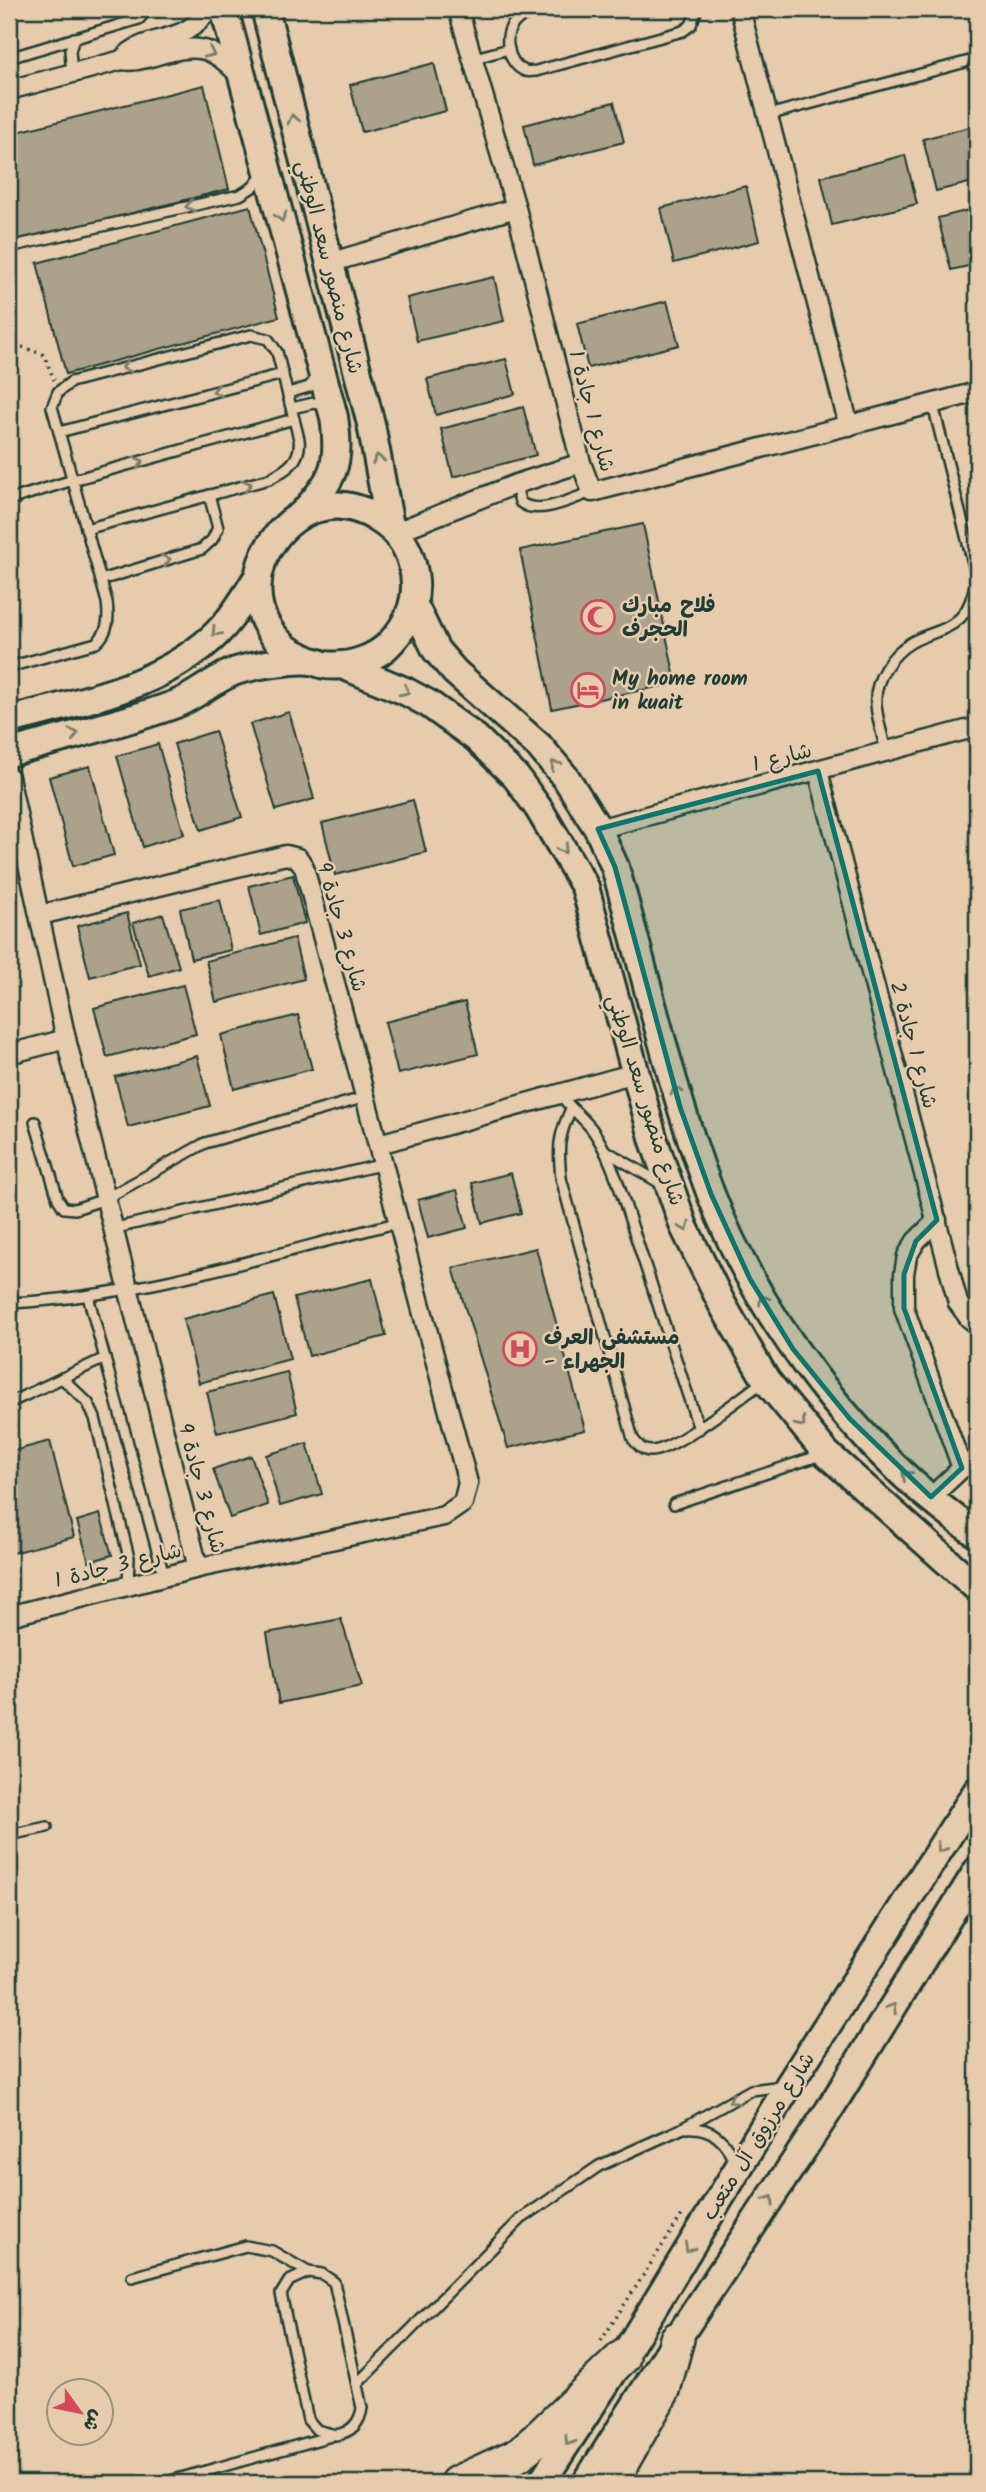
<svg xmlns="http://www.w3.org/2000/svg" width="986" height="2492" viewBox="0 0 986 2492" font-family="Kalam,'Playpen Sans Arabic',sans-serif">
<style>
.building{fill:#aca18a;stroke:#1f3d34;stroke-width:2}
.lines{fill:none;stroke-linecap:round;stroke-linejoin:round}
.lane-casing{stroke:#1f3d34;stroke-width:14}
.street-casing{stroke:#1f3d34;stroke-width:23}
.secondary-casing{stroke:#1f3d34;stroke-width:32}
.highway-casing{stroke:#1f3d34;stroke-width:38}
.path{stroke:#1f3d34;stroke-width:3.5;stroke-dasharray:2 5;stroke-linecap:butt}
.lane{stroke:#e6cbad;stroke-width:9}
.street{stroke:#e6cbad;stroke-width:18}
.secondary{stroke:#e6cbad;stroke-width:26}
.highway{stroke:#e6cbad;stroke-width:33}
.oneway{stroke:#797d6a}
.marked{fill:#0f766e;fill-opacity:0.2;stroke:#0f766e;stroke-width:5;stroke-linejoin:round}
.labels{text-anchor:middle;stroke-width:5;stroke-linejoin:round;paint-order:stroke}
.street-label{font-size:21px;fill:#1f3d34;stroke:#e6cbad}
.poi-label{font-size:21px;font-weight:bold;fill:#1f3d34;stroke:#e6cbad;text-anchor:start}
</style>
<rect width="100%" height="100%" fill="#e6cbad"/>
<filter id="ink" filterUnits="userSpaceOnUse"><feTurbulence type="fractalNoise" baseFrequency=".0143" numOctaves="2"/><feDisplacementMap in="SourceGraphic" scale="14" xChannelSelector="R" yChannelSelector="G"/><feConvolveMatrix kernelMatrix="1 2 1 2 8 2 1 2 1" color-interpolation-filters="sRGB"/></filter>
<g filter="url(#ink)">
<g class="building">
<path d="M 434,63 L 446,111 L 362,132 L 350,85 Z"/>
<path d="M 204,85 L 229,189 L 17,242 L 9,208 L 9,134 Z"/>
<path d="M 614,102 L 624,142 L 533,165 L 524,125 Z"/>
<path d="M 977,125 L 977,181 L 936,191 L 923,139 Z"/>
<path d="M 905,155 L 917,204 L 832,225 L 821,177 Z"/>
<path d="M 746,186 L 759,241 L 674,263 L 661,208 Z"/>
<path d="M 250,206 L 279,317 L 66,374 L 37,263 Z"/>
<path d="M 977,208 L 977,264 L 951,270 L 938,218 Z"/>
<path d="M 494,277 L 504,321 L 417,341 L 407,298 Z"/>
<path d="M 667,301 L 679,345 L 588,368 L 577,324 Z"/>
<path d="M 506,359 L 515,394 L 436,415 L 427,379 Z"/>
<path d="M 523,407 L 536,455 L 453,477 L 441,429 Z"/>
<path d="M 643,524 L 676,683 L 552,709 L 520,550 Z"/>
<path d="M 289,712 L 314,799 L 276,810 L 250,724 Z"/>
<path d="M 215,731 L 242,817 L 201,830 L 174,744 Z"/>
<path d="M 158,744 L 184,834 L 143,847 L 117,756 Z"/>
<path d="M 90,766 L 114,855 L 73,866 L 49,777 Z"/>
<path d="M 413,800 L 426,852 L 335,875 L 322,823 Z"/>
<path d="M 293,875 L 305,923 L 261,935 L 249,886 Z"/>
<path d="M 220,900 L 231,950 L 191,959 L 180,909 Z"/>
<path d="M 127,913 L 140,964 L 90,977 L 77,926 Z"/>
<path d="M 163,914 L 179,967 L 149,976 L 133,923 Z"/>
<path d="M 294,938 L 304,979 L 216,1002 L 206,961 Z"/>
<path d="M 183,985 L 196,1034 L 107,1057 L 94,1008 Z"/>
<path d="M 465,1002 L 478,1054 L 398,1074 L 385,1022 Z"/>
<path d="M 298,1015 L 312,1069 L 234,1089 L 221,1035 Z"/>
<path d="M 197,1056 L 210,1106 L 128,1127 L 115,1077 Z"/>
<path d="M 511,1173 L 521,1213 L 482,1223 L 472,1183 Z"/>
<path d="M 457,1190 L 467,1228 L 428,1238 L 418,1200 Z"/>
<path d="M 536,1248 L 585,1430 L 508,1448 L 453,1268 Z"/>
<path d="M 372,1279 L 386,1336 L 309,1356 L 294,1298 Z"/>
<path d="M 274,1295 L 290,1359 L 199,1383 L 183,1319 Z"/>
<path d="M 287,1372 L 297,1413 L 217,1433 L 207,1392 Z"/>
<path d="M 50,1441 L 74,1537 L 9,1554 L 9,1452 Z"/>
<path d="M 307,1443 L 322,1494 L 280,1506 L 266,1455 Z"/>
<path d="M 251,1456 L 268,1505 L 230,1518 L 213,1469 Z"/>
<path d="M 100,1514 L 112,1555 L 89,1562 L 77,1521 Z"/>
<path d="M 341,1619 L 362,1686 L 279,1703 L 267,1633 Z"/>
</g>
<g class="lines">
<g class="lane-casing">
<g id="lane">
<path d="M 546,9 C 535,12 523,13 515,22 C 502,34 507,64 525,71 C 528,72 532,71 536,71 L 683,31 L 691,25 L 697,9"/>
<path d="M 9,58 L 139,19 L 148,9"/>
<path d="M 471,59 L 509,49"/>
<path d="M 72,73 L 70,51 L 74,38"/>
<path d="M 768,115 L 977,59"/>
<path d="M 9,245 L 18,245 L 240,195 L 253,187 L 264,173"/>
<path d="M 288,393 L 309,387 L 319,375"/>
<path d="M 292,408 L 314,403 L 327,407"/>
<path d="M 59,432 L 283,374"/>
<path d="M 516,484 L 520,502 C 538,517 573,498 592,492"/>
<path d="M 9,500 L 73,480 L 294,419"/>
<path d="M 101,580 L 202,549 L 212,540 L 218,528 L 209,495"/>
<path d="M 9,667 L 96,643 C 109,632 109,618 107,602 L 52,407 L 58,392 L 71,382 L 251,335 L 268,339 L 277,352 L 299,439 C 302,461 286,470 269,479 L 86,529"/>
<path d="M 886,752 C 883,736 877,720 876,704 C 874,680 891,654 912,642 C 927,633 946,632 960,618 C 970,608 973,593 977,579 L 933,405"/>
<path d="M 560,1094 C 569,1107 581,1116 591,1128 C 603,1144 610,1162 617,1180 L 699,1429"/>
<path d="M 571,1109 C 558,1137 558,1148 561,1178 L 633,1439 C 638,1445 642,1451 651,1451 C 674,1451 743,1396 764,1381"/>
<path d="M 35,1122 L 58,1199 L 64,1208 L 75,1209 L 105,1199 L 205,1143 L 366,1097"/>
<path d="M 606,1151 L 662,1184"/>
<path d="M 112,1229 L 384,1164"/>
<path d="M 88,1296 L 164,1576"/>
<path d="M 9,1303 C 142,1297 271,1254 400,1222"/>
<path d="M 62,1378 L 88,1403 L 95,1418 L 129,1558 L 128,1585"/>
<path d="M 9,1403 L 105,1358"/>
<path d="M 674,1504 L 824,1454"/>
<path d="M 9,1835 L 47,1827"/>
<path d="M 686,2128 C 711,2126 728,2141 734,2164"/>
<path d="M 308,2272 L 322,2274 L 334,2282 L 362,2408 C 360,2423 351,2432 336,2435 L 317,2430 L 308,2420 L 281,2294 L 289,2281 Z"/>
<path d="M 132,2277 L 246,2246 L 272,2251 L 308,2272"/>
<path d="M 357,2384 L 521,2219 L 599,2166 L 681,2129 L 751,2090 L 784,2086"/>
<path d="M 163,2483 L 331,2436"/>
</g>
</g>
<g class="street-casing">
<g id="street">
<path d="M 458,9 L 516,208 L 581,463 L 592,492 L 977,392"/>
<path d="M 740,9 L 849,426"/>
<path d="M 122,60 C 145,32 186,47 208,9"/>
<path d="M 9,90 L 122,60 C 134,62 142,59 154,56 C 196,44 210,43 241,77"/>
<path d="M 329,263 L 516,208"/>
<path d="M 396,532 L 516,484 L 581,463"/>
<path d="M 818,771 L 958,1303 L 969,1318 L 977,1324"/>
<path d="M 9,777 L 66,1039 L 198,1568"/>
<path d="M 598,829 L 977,727"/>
<path d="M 9,1054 L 66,1039"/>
<path d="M 379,1144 L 635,1073"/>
<path d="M 937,1220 L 916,1241 L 907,1256 L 904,1274 L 904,1308 L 962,1468"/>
<path d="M 931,1497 L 962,1468 L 977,1459"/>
<path d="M 9,1616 L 198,1568 L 444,1516 L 463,1503 L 468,1483 L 304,867 L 298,858 L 286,855 L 40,915"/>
</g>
</g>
<g class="secondary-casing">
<g id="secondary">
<path d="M 224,9 L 334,417 C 341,466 334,478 302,514"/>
<path d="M 265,9 L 371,424 L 390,526"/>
<path d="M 414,605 L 436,650 L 455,672 L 539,746 L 566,778 L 598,829 L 615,867 C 646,975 670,1087 710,1192 C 760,1322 862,1455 977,1534"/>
<path d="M 342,665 L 405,691 L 429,704 L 476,738 L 516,777 L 539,809 L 585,887 L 654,1141 L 684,1227 L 722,1304 L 766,1380 L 826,1453 L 977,1588"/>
<path d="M 9,720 C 79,702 156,688 212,638 C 231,621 244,599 257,578"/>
<path d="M 9,753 C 64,737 122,724 176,704 C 196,696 212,681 231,673 C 242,668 256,666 267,664 C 280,663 297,659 310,661 C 315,661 320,664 325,665 C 348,668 377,659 392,641 C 412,619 420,593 412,564 C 407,544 395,529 378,519 C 298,466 212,584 285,647 C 291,652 301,656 308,660"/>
<path d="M 541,2483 L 623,2357 L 789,2085 L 977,1791"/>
<path d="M 586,2483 L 677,2339 L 829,2110 L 977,1871"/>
</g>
</g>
<g class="highway-casing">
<g id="highway">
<path d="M 457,2483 L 518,2455 L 537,2439 L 623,2357"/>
<path d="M 615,2483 L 622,2462 L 663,2390 L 677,2339"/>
</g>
</g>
<g class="path">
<path d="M 9,342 L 44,355 L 54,380"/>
<path d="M 601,2341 L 682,2215"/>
</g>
<use href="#lane" class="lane"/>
<use href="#street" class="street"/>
<use href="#secondary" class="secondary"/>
<use href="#highway" class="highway"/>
</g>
<defs><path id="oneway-chevron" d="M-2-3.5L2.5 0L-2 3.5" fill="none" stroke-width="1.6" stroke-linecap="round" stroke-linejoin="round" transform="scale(1.75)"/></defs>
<g class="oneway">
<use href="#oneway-chevron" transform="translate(210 53) rotate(25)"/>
<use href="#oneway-chevron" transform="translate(293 119) rotate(-104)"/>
<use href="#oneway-chevron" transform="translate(190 206) rotate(167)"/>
<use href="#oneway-chevron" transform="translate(281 217) rotate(75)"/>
<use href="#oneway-chevron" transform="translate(126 367) rotate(165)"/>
<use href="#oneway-chevron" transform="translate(217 391) rotate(165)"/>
<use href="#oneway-chevron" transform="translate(378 459) rotate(-102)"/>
<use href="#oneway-chevron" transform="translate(139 462) rotate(-15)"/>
<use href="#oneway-chevron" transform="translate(247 485) rotate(-15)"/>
<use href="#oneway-chevron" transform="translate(166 560) rotate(-17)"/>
<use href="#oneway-chevron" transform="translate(216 632) rotate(134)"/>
<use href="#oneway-chevron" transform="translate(405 691) rotate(27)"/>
<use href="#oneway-chevron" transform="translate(74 734) rotate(-16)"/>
<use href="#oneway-chevron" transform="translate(555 765) rotate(-130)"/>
<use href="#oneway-chevron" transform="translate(563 849) rotate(60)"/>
<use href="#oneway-chevron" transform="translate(676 1090) rotate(-105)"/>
<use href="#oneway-chevron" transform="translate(685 1227) rotate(67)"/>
<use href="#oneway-chevron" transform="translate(763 1299) rotate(-121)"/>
<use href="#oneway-chevron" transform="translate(801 1423) rotate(51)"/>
<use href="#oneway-chevron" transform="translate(906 1475) rotate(-137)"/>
<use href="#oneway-chevron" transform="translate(941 1848) rotate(123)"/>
<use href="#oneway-chevron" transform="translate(892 2008) rotate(-58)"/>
<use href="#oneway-chevron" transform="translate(733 2100) rotate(151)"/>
<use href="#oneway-chevron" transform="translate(770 2200) rotate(-56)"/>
<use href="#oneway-chevron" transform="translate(689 2248) rotate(121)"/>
<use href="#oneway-chevron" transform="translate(569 2441) rotate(123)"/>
</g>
</g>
<path class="marked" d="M 818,771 L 937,1220 L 916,1241 L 904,1274 L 904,1308 L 962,1468 L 931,1497 L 850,1419 L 793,1349 L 750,1279 L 711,1194 L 680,1107 L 615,867 L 598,829 Z"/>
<defs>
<g id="mosque-ring" transform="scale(1.75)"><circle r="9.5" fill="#e6cbad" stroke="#d1495b" stroke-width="1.5"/><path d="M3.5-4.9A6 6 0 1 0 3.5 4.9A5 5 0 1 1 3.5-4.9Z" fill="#d1495b"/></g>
<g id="hotel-ring" transform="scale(1.75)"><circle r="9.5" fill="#e6cbad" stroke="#d1495b" stroke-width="1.5"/><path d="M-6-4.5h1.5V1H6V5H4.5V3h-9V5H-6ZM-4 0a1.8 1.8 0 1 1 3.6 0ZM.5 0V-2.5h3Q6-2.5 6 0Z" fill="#d1495b"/></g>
<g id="hospital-ring" transform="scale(1.75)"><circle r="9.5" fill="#e6cbad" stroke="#d1495b" stroke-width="1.5"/><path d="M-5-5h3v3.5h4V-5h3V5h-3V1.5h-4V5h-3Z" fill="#d1495b"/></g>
</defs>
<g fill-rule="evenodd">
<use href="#mosque-ring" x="598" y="617"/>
<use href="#hotel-ring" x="588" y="690"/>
<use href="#hospital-ring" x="520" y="1349"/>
</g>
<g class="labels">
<g class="street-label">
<text transform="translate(330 267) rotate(76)" y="7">شارع منصور سعد الوطني</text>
<text transform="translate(592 411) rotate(75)" y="7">شارع 1 جادة 1</text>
<text transform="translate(782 757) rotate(-15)" y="7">شارع 1</text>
<text transform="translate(342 927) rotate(74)" y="7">شارع 3 جادة 9</text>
<text transform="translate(914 1045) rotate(75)" y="7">شارع 1 جادة 2</text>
<text transform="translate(646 1100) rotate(73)" y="7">شارع منصور سعد الوطني</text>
<text transform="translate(202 1488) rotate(75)" y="7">شارع 3 جادة 9</text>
<text transform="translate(118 1565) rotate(-14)" y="7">شارع 3 جادة 1</text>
<text transform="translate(758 2136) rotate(-58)" y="7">شارع مرزوق آل متعب</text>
</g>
<g class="poi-label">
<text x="622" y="612">فلاح مبارك<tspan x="622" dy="24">الحجرف</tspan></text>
<text x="612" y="685">My home room<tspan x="612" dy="24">in kuait</tspan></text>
<text x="544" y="1344">مستشفى العرف<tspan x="544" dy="24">- الجهراء</tspan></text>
</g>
</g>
<rect width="986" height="2492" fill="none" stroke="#e6cbad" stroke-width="35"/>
<rect x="18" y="18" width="951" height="2457" fill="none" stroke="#1f3d34" stroke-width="2.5" filter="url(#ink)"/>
<g transform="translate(80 2412) rotate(123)"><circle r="33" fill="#e6cbad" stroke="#96927d" stroke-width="2"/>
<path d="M0-5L12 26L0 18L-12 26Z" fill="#d1495b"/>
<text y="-10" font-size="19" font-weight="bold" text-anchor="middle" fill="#1f3d34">ش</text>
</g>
</svg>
